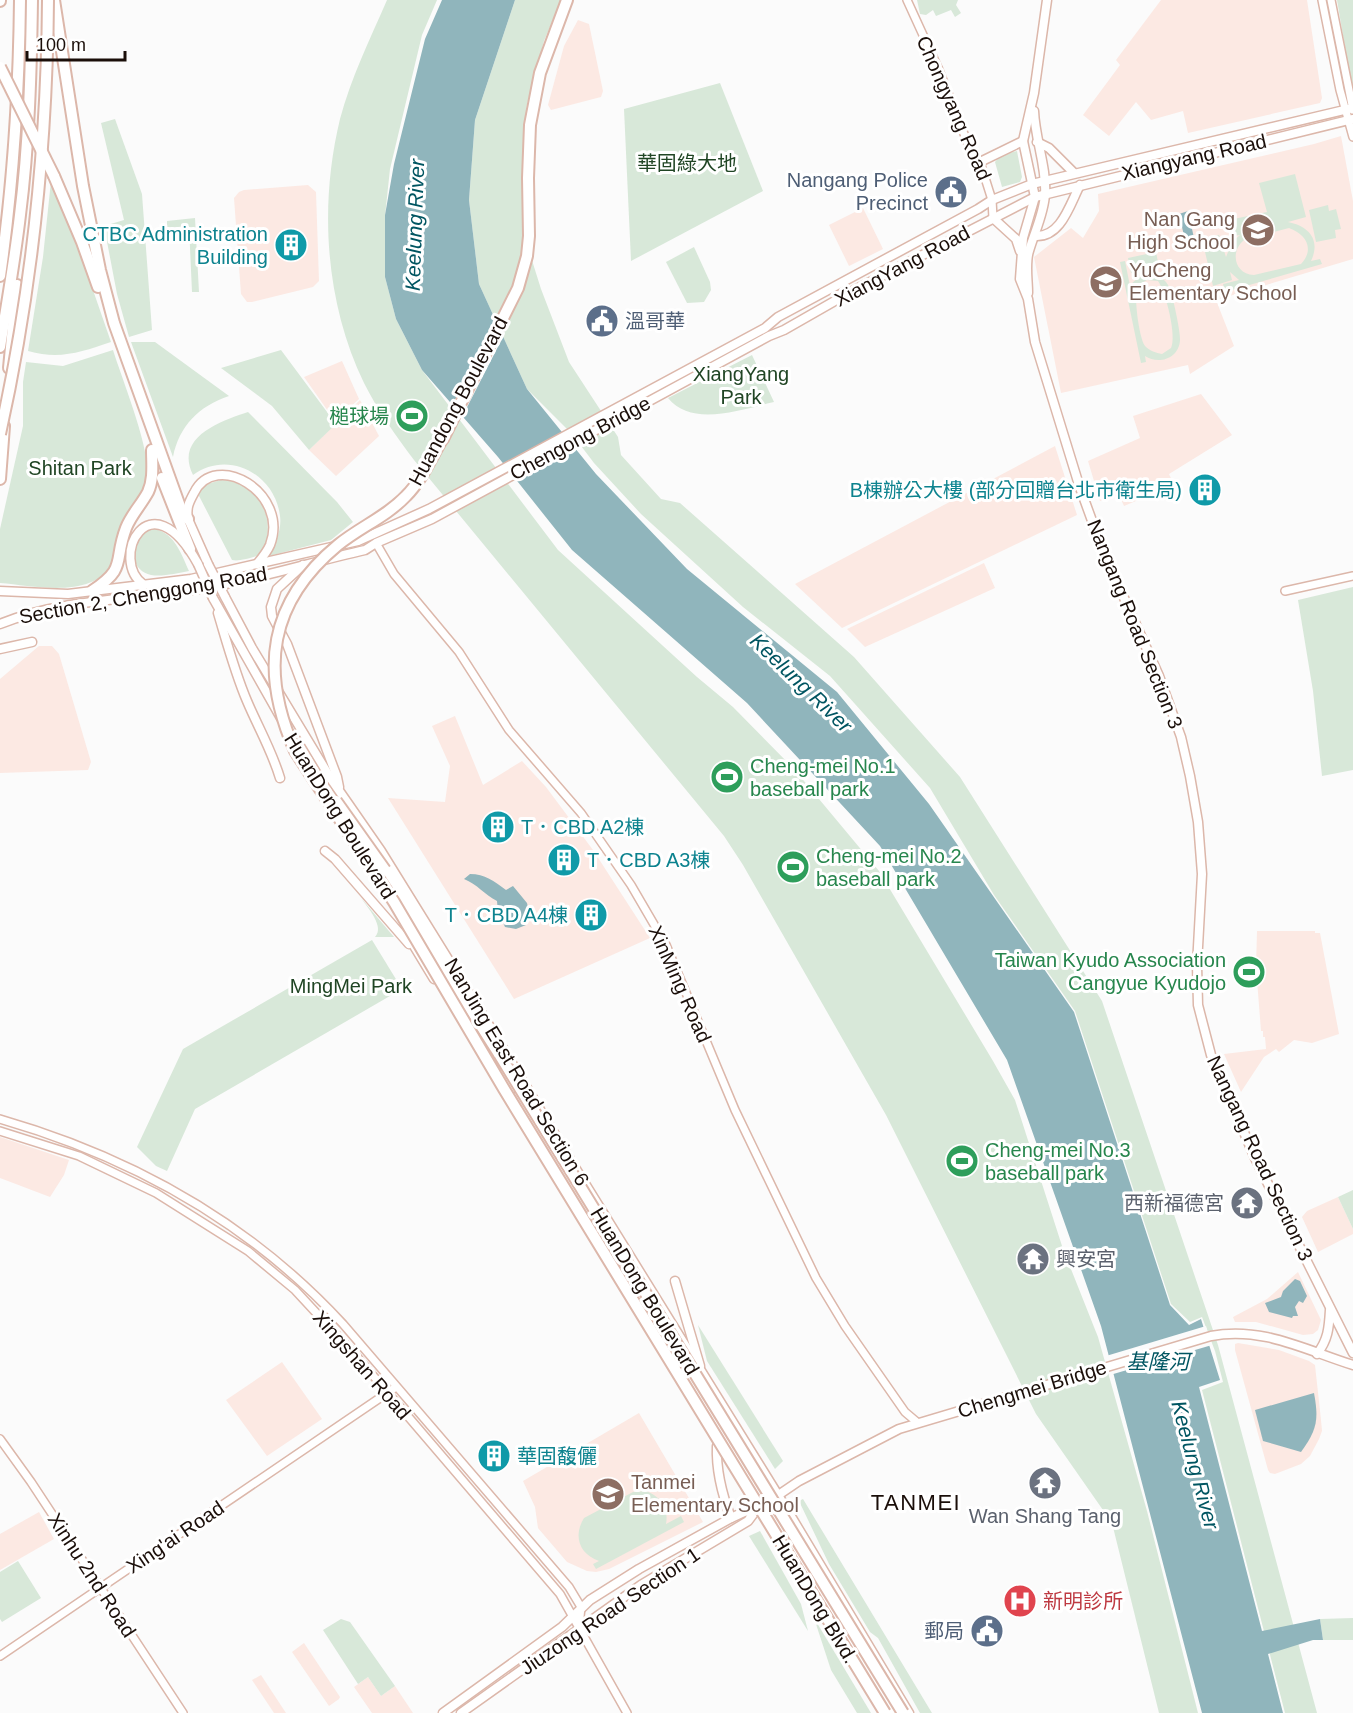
<svg xmlns="http://www.w3.org/2000/svg" width="1353" height="1713" viewBox="0 0 1353 1713" font-family="Helvetica,'Noto Sans TC',sans-serif">
<style>
.built{fill:#fce9e3}
.green{fill:#d8e8d9;fill-rule:evenodd}
.water{fill:#90b5bc}
.pier{fill:#fbfbfb}
.lines{fill:none;stroke-linecap:round;stroke-linejoin:round}
.minor-casing{stroke:#dcb7aa;stroke-width:10}
.major-casing{stroke:#dcb7aa;stroke-width:11}
.highway-casing{stroke:#dcb7aa;stroke-width:14}
.minor{stroke:#fff;stroke-width:7}
.major{stroke:#fff;stroke-width:8}
.highway{stroke:#fff;stroke-width:10}
.major-bridge-casing{stroke:#dcb7aa;stroke-width:11;stroke-linecap:butt}
.highway-bridge-casing{stroke:#dcb7aa;stroke-width:14;stroke-linecap:butt}
.major-bridge{stroke:#fff;stroke-width:8}
.highway-bridge{stroke:#fff;stroke-width:10}
.labels{text-anchor:middle;stroke-width:6;stroke-linejoin:round;paint-order:stroke}
.street-label{font-size:20px;fill:#1a0e09;stroke:#fff}
.park-label{font-size:20px;fill:#204524;stroke:#fff}
.service-label{font-size:20px;fill:#4e5e75;stroke:#fff;text-anchor:end}
.education-label{font-size:20px;fill:#785e54;stroke:#fff;text-anchor:start}
.culture-label{font-size:20px;fill:#0d838f;stroke:#fff;text-anchor:end}
.leisure-label{font-size:20px;fill:#27864d;stroke:#fff;text-anchor:start}
.worship-label{font-size:20px;fill:#5b616d;stroke:#fff;text-anchor:end}
.health-label{font-size:20px;fill:#be3a42;stroke:#fff;text-anchor:start}
.water-label{font-size:21px;font-style:italic;fill:#005561;stroke:#fff}
.quarter-label{font-size:22px;letter-spacing:1.5px;fill:#1a0e09;stroke:#fff}
</style>
<rect width="100%" height="100%" fill="#fbfbfb"/>
<g class="built">
<path d="M 1161,0 L 1307,0 L 1322,98 L 1320,103 L 1188,133 L 1183,111 L 1151,120 L 1136,102 L 1109,136 L 1083,115 L 1120,65 L 1116,60 Z"/>
<path d="M 578,20 L 589,24 L 603,91 L 601,97 L 551,110 L 548,105 L 564,46 Z"/>
<path d="M 1341,136 L 1353,201 L 1353,259 L 1216,300 L 1234,346 L 1190,374 L 1188,365 L 1061,393 L 1034,257 L 1071,228 L 1083,238 L 1099,211 L 1098,194 L 1314,144 Z"/>
<path d="M 308,185 L 316,192 L 319,281 L 313,287 L 252,302 L 247,302 L 241,294 L 234,198 L 239,192 L 244,190 Z"/>
<path d="M 863,208 L 883,249 L 849,266 L 829,225 Z"/>
<path d="M 342,361 L 359,399 L 335,421 L 304,377 Z"/>
<path d="M 1201,394 L 1232,435 L 1169,474 L 1174,485 L 1124,506 L 1119,495 L 1100,501 L 1088,461 L 1140,438 L 1133,416 Z"/>
<path d="M 360,400 L 379,436 L 336,476 L 309,450 Z"/>
<path d="M 1055,446 L 1077,515 L 842,628 L 795,584 Z"/>
<path d="M 984,563 L 995,588 L 865,647 L 847,629 Z"/>
<path d="M 39,646 L 52,646 L 59,654 L 91,762 L 88,770 L 0,773 L 0,679 Z"/>
<path d="M 455,716 L 483,785 L 522,761 L 546,787 L 593,850 L 650,938 L 514,999 L 388,798 L 445,802 L 450,766 L 432,726 Z"/>
<path d="M 1257,931 L 1315,931 L 1315,933 L 1320,933 L 1339,1034 L 1312,1043 L 1294,1040 L 1279,1052 L 1276,1049 L 1264,1057 L 1241,1092 L 1224,1054 L 1266,1049 L 1265,1037 L 1263,1037 L 1263,1031 L 1261,1031 L 1256,967 Z"/>
<path d="M 0,1137 L 69,1160 L 64,1175 L 50,1197 L 0,1178 Z"/>
<path d="M 1338,1197 L 1353,1229 L 1353,1234 L 1318,1252 L 1302,1217 L 1307,1211 Z"/>
<path d="M 1298,1272 L 1321,1320 L 1318,1330 L 1313,1334 L 1303,1335 L 1256,1322 L 1235,1322 L 1233,1317 L 1267,1299 Z"/>
<path d="M 1238,1343 L 1279,1350 L 1309,1361 L 1315,1365 L 1321,1420 L 1322,1431 L 1319,1439 L 1310,1456 L 1301,1464 L 1275,1474 L 1270,1473 L 1268,1470 L 1235,1350 L 1235,1344 Z"/>
<path d="M 282,1362 L 322,1419 L 267,1456 L 226,1400 Z"/>
<path d="M 639,1413 L 703,1522 L 609,1569 L 596,1572 L 587,1571 L 567,1562 L 538,1528 L 535,1507 L 523,1481 Z"/>
<path d="M 39,1512 L 54,1539 L 0,1570 L 0,1534 Z"/>
<path d="M 304,1643 L 340,1697 L 339,1699 L 329,1706 L 292,1652 Z"/>
<path d="M 261,1675 L 286,1713 L 274,1713 L 252,1680 Z"/>
<path d="M 368,1677 L 381,1696 L 395,1686 L 413,1713 L 372,1713 L 354,1687 Z"/>
</g>
<g class="green">
<path d="M 387,0 L 437,0 L 422,35 L 390,169 L 385,216 L 385,277 L 396,319 L 422,370 L 558,550 L 697,677 L 733,707 L 794,769 L 879,871 L 993,1061 L 1015,1100 L 1063,1249 L 1098,1337 L 1147,1511 L 1198,1713 L 1159,1713 L 1112,1523 L 1036,1414 L 886,1115 L 743,865 L 724,836 L 414,460 C 396,436 378,411 364,383 C 325,302 319,206 340,119 C 351,78 370,39 387,0 Z"/>
<path d="M 515,0 L 561,0 L 544,41 L 527,104 L 523,139 L 523,194 L 530,254 L 541,289 L 569,362 L 618,437 L 621,455 L 661,499 L 680,503 L 854,657 L 960,777 L 1102,1001 L 1218,1345 L 1317,1713 L 1285,1713 L 1202,1390 L 1223,1382 L 1215,1351 L 1202,1317 L 1190,1322 L 1171,1304 L 1075,1011 L 994,895 L 930,788 L 830,676 L 743,607 L 641,514 L 594,463 L 572,434 L 527,389 L 479,284 L 469,200 L 475,120 Z"/>
<path d="M 917,0 L 958,0 L 956,5 L 961,13 L 955,17 L 951,10 L 936,16 L 933,10 L 926,15 L 920,14 Z"/>
<path d="M 1337,0 L 1353,0 L 1353,95 Z"/>
<path d="M 720,83 L 763,191 L 631,261 L 624,109 Z"/>
<path d="M 115,119 L 142,194 L 152,330 L 129,337 L 117,294 L 104,226 L 124,220 L 101,123 Z"/>
<path d="M 1017,151 L 1022,177 L 1020,182 L 1002,187 L 995,162 L 1001,155 Z"/>
<path d="M 1295,174 L 1306,217 L 1288,222 C 1309,226 1321,240 1311,261 L 1320,259 L 1322,264 L 1225,292 L 1223,284 L 1239,280 L 1230,272 L 1232,280 L 1213,286 L 1202,239 L 1219,235 L 1226,257 L 1232,242 L 1240,235 L 1233,236 L 1229,220 L 1267,212 L 1259,183 ZM 1289,228 C 1306,234 1315,249 1301,264 L 1254,275 C 1234,274 1230,251 1244,240 Z"/>
<path d="M 51,181 L 77,244 L 111,342 C 81,352 60,360 28,351 L 43,257 Z"/>
<path d="M 1328,205 L 1329,211 L 1336,209 L 1341,229 L 1335,230 L 1336,238 L 1316,242 L 1309,210 Z"/>
<path d="M 195,218 L 199,292 L 192,292 L 189,226 L 167,228 L 167,221 Z"/>
<path d="M 694,247 L 710,282 L 711,290 L 704,302 L 687,303 L 666,262 Z"/>
<path d="M 1156,252 L 1159,267 L 1131,273 L 1128,258 Z"/>
<path d="M 1125,261 L 1130,286 C 1137,276 1146,274 1158,275 C 1162,278 1166,281 1168,285 C 1172,290 1181,334 1180,340 C 1179,359 1158,365 1145,356 L 1146,362 L 1141,363 L 1120,262 ZM 1147,280 L 1158,281 C 1166,292 1177,337 1171,348 L 1162,354 C 1156,353 1150,351 1145,346 C 1139,338 1133,293 1138,285 Z"/>
<path d="M 131,342 L 155,342 L 229,396 C 199,406 179,426 173,457 Z"/>
<path d="M 113,350 C 122,379 150,448 147,474 C 144,502 125,535 115,561 C 93,600 37,586 0,583 L 0,529 L 23,426 L 23,382 L 26,362 L 63,366 Z"/>
<path d="M 281,350 L 336,424 L 309,450 L 272,406 L 221,368 Z"/>
<path d="M 752,355 L 774,402 C 742,409 692,428 668,398 Z"/>
<path d="M 248,412 L 337,502 L 353,522 L 331,540 L 269,556 C 275,544 282,530 280,516 C 275,474 228,449 193,475 C 174,437 221,421 248,412 Z"/>
<path d="M 221,480 C 253,482 272,507 267,538 C 267,544 264,551 259,555 C 255,557 250,558 246,559 C 240,560 237,561 232,560 L 197,492 L 207,484 Z"/>
<path d="M 150,528 C 174,531 180,551 189,571 C 177,573 163,577 151,575 C 133,571 129,551 139,537 C 141,533 146,530 150,528 Z"/>
<path d="M 1353,587 L 1353,770 L 1322,776 L 1313,691 L 1298,600 Z"/>
<path d="M 361,898 L 394,937 L 375,937 C 385,927 368,908 361,898 Z"/>
<path d="M 372,940 L 402,989 L 195,1109 L 167,1171 L 156,1166 L 137,1147 L 183,1049 Z"/>
<path d="M 1353,1190 L 1353,1229 L 1338,1197 Z"/>
<path d="M 698,1325 L 783,1461 L 775,1469 L 707,1361 Z"/>
<path d="M 646,1491 C 661,1497 669,1508 666,1524 L 681,1516 L 684,1522 L 596,1569 L 593,1564 L 599,1561 C 579,1554 573,1536 584,1518 L 633,1492 Z"/>
<path d="M 803,1499 L 932,1713 L 920,1713 L 878,1638 L 870,1632 L 829,1564 L 799,1501 Z"/>
<path d="M 760,1531 L 801,1604 L 808,1631 L 749,1536 Z"/>
<path d="M 18,1561 L 41,1598 L 2,1622 L 0,1619 L 0,1572 Z"/>
<path d="M 814,1618 L 871,1713 L 857,1713 L 831,1670 Z"/>
<path d="M 1353,1618 L 1353,1640 L 1323,1640 L 1320,1619 Z"/>
<path d="M 341,1619 L 350,1622 L 395,1686 L 381,1696 L 368,1677 L 358,1684 L 323,1630 Z"/>
</g>
<g class="water">
<path d="M 442,0 L 515,0 L 475,120 L 469,200 L 479,284 L 527,389 L 596,474 L 687,569 L 837,692 L 929,804 L 1074,1012 L 1170,1305 L 1189,1325 L 1201,1319 L 1220,1380 L 1199,1387 L 1262,1631 L 1320,1619 L 1323,1640 L 1313,1640 L 1268,1654 L 1283,1713 L 1202,1713 L 1101,1326 L 1007,1060 L 880,846 L 747,703 L 572,550 L 498,457 L 422,370 L 396,319 L 385,277 L 385,215 L 394,164 L 425,39 Z"/>
<path d="M 1188,211 L 1194,238 L 1185,240 L 1179,214 Z"/>
<path d="M 470,874 C 485,874 494,881 506,890 L 513,886 L 527,903 L 530,916 L 527,918 L 526,925 L 516,929 L 505,927 L 498,912 L 497,901 C 485,895 477,884 464,879 Z"/>
<path d="M 1295,1279 L 1300,1281 L 1307,1296 L 1303,1303 L 1299,1301 L 1295,1307 L 1298,1316 L 1293,1316 L 1292,1318 L 1269,1312 L 1265,1303 L 1281,1297 L 1283,1291 Z"/>
<path d="M 1314,1393 C 1319,1420 1317,1430 1301,1452 L 1263,1441 L 1255,1410 Z"/>
</g>
<g class="pier">
<path d="M 498,317 L 505,333 L 461,419 L 451,408 Z"/>
<path d="M 1206,1326 L 1212,1345 L 1110,1375 L 1106,1356 Z"/>
</g>
<g class="lines">
<g class="minor-casing">
<g id="minor">
<path d="M 907,0 L 939,70 L 968,144 L 980,162 L 992,200 L 993,218"/>
<path d="M 1322,0 L 1340,90 L 1353,137"/>
<path d="M 1331,0 L 1353,110"/>
<path d="M 376,543 L 394,574 L 459,652 L 509,730 L 581,813 L 631,885 L 666,945 L 735,1110 L 816,1278 L 845,1326 L 905,1412 L 918,1423"/>
<path d="M 1285,591 L 1353,576"/>
<path d="M 0,1119 C 132,1157 249,1222 343,1324 L 569,1587 L 581,1607 L 579,1627"/>
<path d="M 0,1131 L 79,1156 L 156,1193 L 248,1251 L 295,1290 L 358,1358 L 560,1594 L 627,1713"/>
<path d="M 0,1439 L 31,1482 L 183,1713"/>
<path d="M 0,1656 L 396,1387"/>
</g>
</g>
<g class="major-casing">
<g id="major">
<path d="M 1047,0 L 1034,93 L 1023,141 L 1035,197 L 1023,238 L 1020,279 L 1028,299 L 1035,342 L 1079,485 L 1103,551 L 1159,676 L 1181,737 L 1190,776 L 1198,822 L 1202,874 L 1197,965 L 1198,1005 L 1211,1055 L 1255,1158 L 1353,1353"/>
<path d="M 1037,142 L 1049,148 L 1074,173"/>
<path d="M 980,162 L 1023,141"/>
<path d="M 993,218 L 1016,239 L 1020,251"/>
<path d="M 1035,236 C 1061,238 1070,204 1080,185"/>
<path d="M 1028,293 C 1028,280 1025,263 1029,251 C 1034,233 1044,214 1045,194 C 1047,168 1035,139 1034,111"/>
<path d="M 208,564 L 188,519 C 186,508 189,502 194,493 C 215,449 290,493 270,545 C 267,552 262,558 257,564"/>
<path d="M 303,565 L 277,589 L 271,607 L 272,616 L 287,644 L 337,777 L 339,787"/>
<path d="M 144,585 C 108,560 149,475 198,564"/>
<path d="M 0,591 L 68,594 L 191,579 L 358,541 L 429,509 L 765,328 L 778,317 L 978,209 L 992,200 L 1032,184 L 1353,108"/>
<path d="M 225,597 L 252,648 L 331,779 L 381,851 L 487,1022 L 571,1161 L 786,1508 L 909,1713"/>
<path d="M 213,598 L 281,718"/>
<path d="M 218,613 C 227,643 235,673 247,701 C 258,727 272,751 280,778"/>
<path d="M 0,624 C 61,599 130,600 194,590 C 252,581 308,563 365,550 L 376,543 L 432,519 L 769,336 L 784,330 L 847,294 L 1035,197 L 1353,119"/>
<path d="M 0,649 L 32,642"/>
<path d="M 325,851 L 335,859 L 409,944"/>
<path d="M 408,936 L 434,979"/>
<path d="M 675,1281 L 700,1366"/>
<path d="M 1317,1354 C 1328,1340 1329,1328 1330,1310"/>
<path d="M 717,1446 C 716,1469 723,1497 731,1518"/>
<path d="M 774,1498 L 799,1481 L 899,1429 L 1211,1336 C 1262,1326 1305,1350 1353,1365"/>
<path d="M 443,1713 L 562,1627 L 590,1600 L 639,1569 L 731,1518 L 744,1512 L 757,1509"/>
<path d="M 461,1713 L 641,1585 L 748,1521 L 757,1509 L 763,1505"/>
</g>
</g>
<g class="highway-casing">
<g id="highway">
<path d="M 54,0 L 83,186 L 100,270 L 114,323 L 182,512 L 188,519"/>
<path d="M 0,1 L 0,0"/>
<path d="M 54,176 L 82,242 L 98,287"/>
<path d="M 0,276 C 13,185 19,92 20,0"/>
<path d="M 0,347 C 7,303 15,259 20,215 C 29,144 31,72 32,0"/>
<path d="M 9,368 L 17,285"/>
<path d="M 443,439 L 518,288 L 527,256 L 529,236 L 528,178 L 530,125 L 540,73 L 567,0"/>
<path d="M 162,478 L 190,549"/>
<path d="M 0,479 L 4,426"/>
<path d="M 92,591 C 128,567 113,562 126,528 C 131,515 141,505 148,492 C 154,479 152,464 152,450"/>
<path d="M 385,870 L 441,963 L 499,1054 L 512,1087"/>
<path d="M 644,1304 L 895,1713"/>
</g>
</g>
<use href="#minor" class="minor"/>
<use href="#major" class="major"/>
<use href="#highway" class="highway"/>
<g class="major-bridge-casing">
<g id="major-bridge">
<path d="M 198,564 L 213,598"/>
<path d="M 208,564 L 225,597"/>
</g>
</g>
<g class="highway-bridge-casing">
<g id="highway-bridge">
<path d="M 0,67 L 54,176"/>
<path d="M 0,434 C 32,290 47,147 48,0"/>
<path d="M 443,438 C 431,458 422,480 406,496 C 386,517 360,527 338,545 C 269,602 259,670 295,751 L 394,902 L 504,1089 L 885,1713"/>
<path d="M 336,801 L 385,870"/>
<path d="M 499,1054 L 903,1713"/>
</g>
</g>
<use href="#major-bridge" class="major-bridge"/>
<use href="#highway-bridge" class="highway-bridge"/>
</g>
<defs>
<g id="civic-disc" transform="scale(1.725)"><circle r="9.5" fill="#5c6f8a" stroke="#fff"/><path d="M-.6-6.5H3V-4.5H.6V-3L4-1V1h2V6H-6V1h2V-1L-.6-3ZM-1.2 2.5V6h2.4V2.5Z" fill="#fff"/></g>
<g id="school-disc" transform="scale(1.725)"><circle r="9.5" fill="#8d6e63" stroke="#fff"/><path d="M0-5L7-2L0 1L-7-2ZM-4 1L0 2.5L4 1V4Q0 6-4 4Z" fill="#fff"/></g>
<g id="building-disc" transform="scale(1.725)"><circle r="9.5" fill="#0f9aa8" stroke="#fff"/><path d="M-4-6H4V6H1V3H-1V6H-4ZM-2.5-4.3h1.7v1.8h-1.7ZM.8-4.3h1.7v1.8H.8ZM-2.5-1h1.7V.8h-1.7ZM.8-1h1.7V.8H.8Z" fill="#fff"/></g>
<g id="stadium-disc" transform="scale(1.725)"><circle r="9.5" fill="#2e9e5b" stroke="#fff"/><path d="M0-5a6.5 5 0 1 0 0 10a6.5 5 0 1 0 0-10ZM-3.5-1.8h7v3.6h-7Z" fill="#fff"/></g>
<g id="temple-disc" transform="scale(1.725)"><circle r="9.5" fill="#6b7280" stroke="#fff"/><path d="M0-6L5-2H3V0L6.5 2.5H4V6H1.5V3h-3V6H-4V2.5H-6.5L-3 0V-2H-5Z" fill="#fff"/></g>
<g id="hospital-disc" transform="scale(1.725)"><circle r="9.5" fill="#e0444e" stroke="#fff"/><path d="M-5-5h3v3.5h4V-5h3V5h-3V1.5h-4V5h-3Z" fill="#fff"/></g>
</defs>
<g fill-rule="evenodd">
<use href="#civic-disc" x="951" y="192"/>
<use href="#school-disc" x="1258" y="230"/>
<use href="#building-disc" x="291" y="245"/>
<use href="#school-disc" x="1106" y="282"/>
<use href="#civic-disc" x="602" y="321"/>
<use href="#stadium-disc" x="412" y="416"/>
<use href="#building-disc" x="1205" y="490"/>
<use href="#stadium-disc" x="727" y="777"/>
<use href="#building-disc" x="498" y="827"/>
<use href="#building-disc" x="564" y="860"/>
<use href="#stadium-disc" x="793" y="867"/>
<use href="#building-disc" x="591" y="915"/>
<use href="#stadium-disc" x="1249" y="972"/>
<use href="#stadium-disc" x="962" y="1161"/>
<use href="#temple-disc" x="1247" y="1203"/>
<use href="#temple-disc" x="1033" y="1259"/>
<use href="#building-disc" x="494" y="1456"/>
<use href="#temple-disc" x="1045" y="1483"/>
<use href="#school-disc" x="608" y="1494"/>
<use href="#hospital-disc" x="1020" y="1601"/>
<use href="#civic-disc" x="987" y="1631"/>
</g>
<g class="labels">
<g class="street-label">
<text transform="translate(954 108) rotate(66)" y="7">Chongyang Road</text>
<text transform="translate(1194 157) rotate(-13)" y="7">Xiangyang Road</text>
<text transform="translate(902 266) rotate(-28)" y="7">XiangYang Road</text>
<text transform="translate(458 401) rotate(-62)" y="7">Huandong Boulevard</text>
<text transform="translate(580 438) rotate(-28)" y="7">Chengong Bridge</text>
<text transform="translate(143 595) rotate(-10)" y="7">Section 2, Chenggong Road</text>
<text transform="translate(1135 624) rotate(68)" y="7">Nangang Road Section 3</text>
<text transform="translate(340 816) rotate(58)" y="7">HuanDong Boulevard</text>
<text transform="translate(680 984) rotate(66)" y="7">XinMing Road</text>
<text transform="translate(517 1072) rotate(59)" y="7">NanJing East Road Section 6</text>
<text transform="translate(1260 1158) rotate(65)" y="7">Nangang Road Section 3</text>
<text transform="translate(645 1291) rotate(59)" y="7">HuanDong Boulevard</text>
<text transform="translate(362 1365) rotate(49)" y="7">Xingshan Road</text>
<text transform="translate(1032 1389) rotate(-17)" y="7">Chengmei Bridge</text>
<text transform="translate(175 1537) rotate(-34)" y="7">Xing'ai Road</text>
<text transform="translate(92 1575) rotate(57)" y="7">Xinhu 2nd Road</text>
<text transform="translate(815 1599) rotate(59)" y="7">HuanDong Blvd.</text>
<text transform="translate(610 1611) rotate(-34)" y="7">Jiuzong Road Section 1</text>
</g>
<g class="park-label">
<text x="687" y="170">華固綠大地</text>
<text x="741" y="381">XiangYang<tspan x="741" dy="23">Park</tspan></text>
<text x="80" y="475">Shitan Park</text>
<text x="351" y="993">MingMei Park</text>
</g>
<g class="service-label">
<text x="928" y="187">Nangang Police<tspan x="928" dy="23">Precinct</tspan></text>
<text x="625" y="328" text-anchor="start">溫哥華</text>
<text x="964" y="1638">郵局</text>
</g>
<g class="education-label">
<text x="1235" y="226" text-anchor="end">Nan Gang<tspan x="1235" dy="23">High School</tspan></text>
<text x="1129" y="277">YuCheng<tspan x="1129" dy="23">Elementary School</tspan></text>
<text x="631" y="1489">Tanmei<tspan x="631" dy="23">Elementary School</tspan></text>
</g>
<g class="culture-label">
<text x="268" y="241">CTBC Administration<tspan x="268" dy="23">Building</tspan></text>
<text x="1182" y="497">B棟辦公大樓 (部分回贈台北市衛生局)</text>
<text x="521" y="834" text-anchor="start">T．CBD A2棟</text>
<text x="587" y="867" text-anchor="start">T．CBD A3棟</text>
<text x="568" y="922">T．CBD A4棟</text>
<text x="517" y="1463" text-anchor="start">華固馥儷</text>
</g>
<g class="leisure-label">
<text x="389" y="423" text-anchor="end">槌球場</text>
<text x="750" y="773">Cheng-mei No.1<tspan x="750" dy="23">baseball park</tspan></text>
<text x="816" y="863">Cheng-mei No.2<tspan x="816" dy="23">baseball park</tspan></text>
<text x="1226" y="967" text-anchor="end">Taiwan Kyudo Association<tspan x="1226" dy="23">Cangyue Kyudojo</tspan></text>
<text x="985" y="1157">Cheng-mei No.3<tspan x="985" dy="23">baseball park</tspan></text>
</g>
<g class="worship-label">
<text x="1224" y="1210">西新福德宮</text>
<text x="1056" y="1266" text-anchor="start">興安宮</text>
<text x="1045" y="1523" text-anchor="middle">Wan Shang Tang</text>
</g>
<g class="health-label">
<text x="1043" y="1608">新明診所</text>
</g>
<g class="water-label">
<text transform="translate(415 225) rotate(-88)" y="7">Keelung River</text>
<text transform="translate(801 683) rotate(44)" y="7">Keelung River</text>
<text x="1158" y="1369">基隆河</text>
<text transform="translate(1195 1465) rotate(75)" y="7">Keelung River</text>
</g>
<g class="quarter-label">
<text x="916" y="1510">TANMEI</text>
</g>
</g>
<path d="M27 51v9h98v-9" fill="none" stroke="#1a0e09" stroke-width="3"/>
<text x="36" y="51" font-size="18" fill="#1a0e09" stroke="#ffffff" stroke-width="4.5" paint-order="stroke">100 m</text>
</svg>
